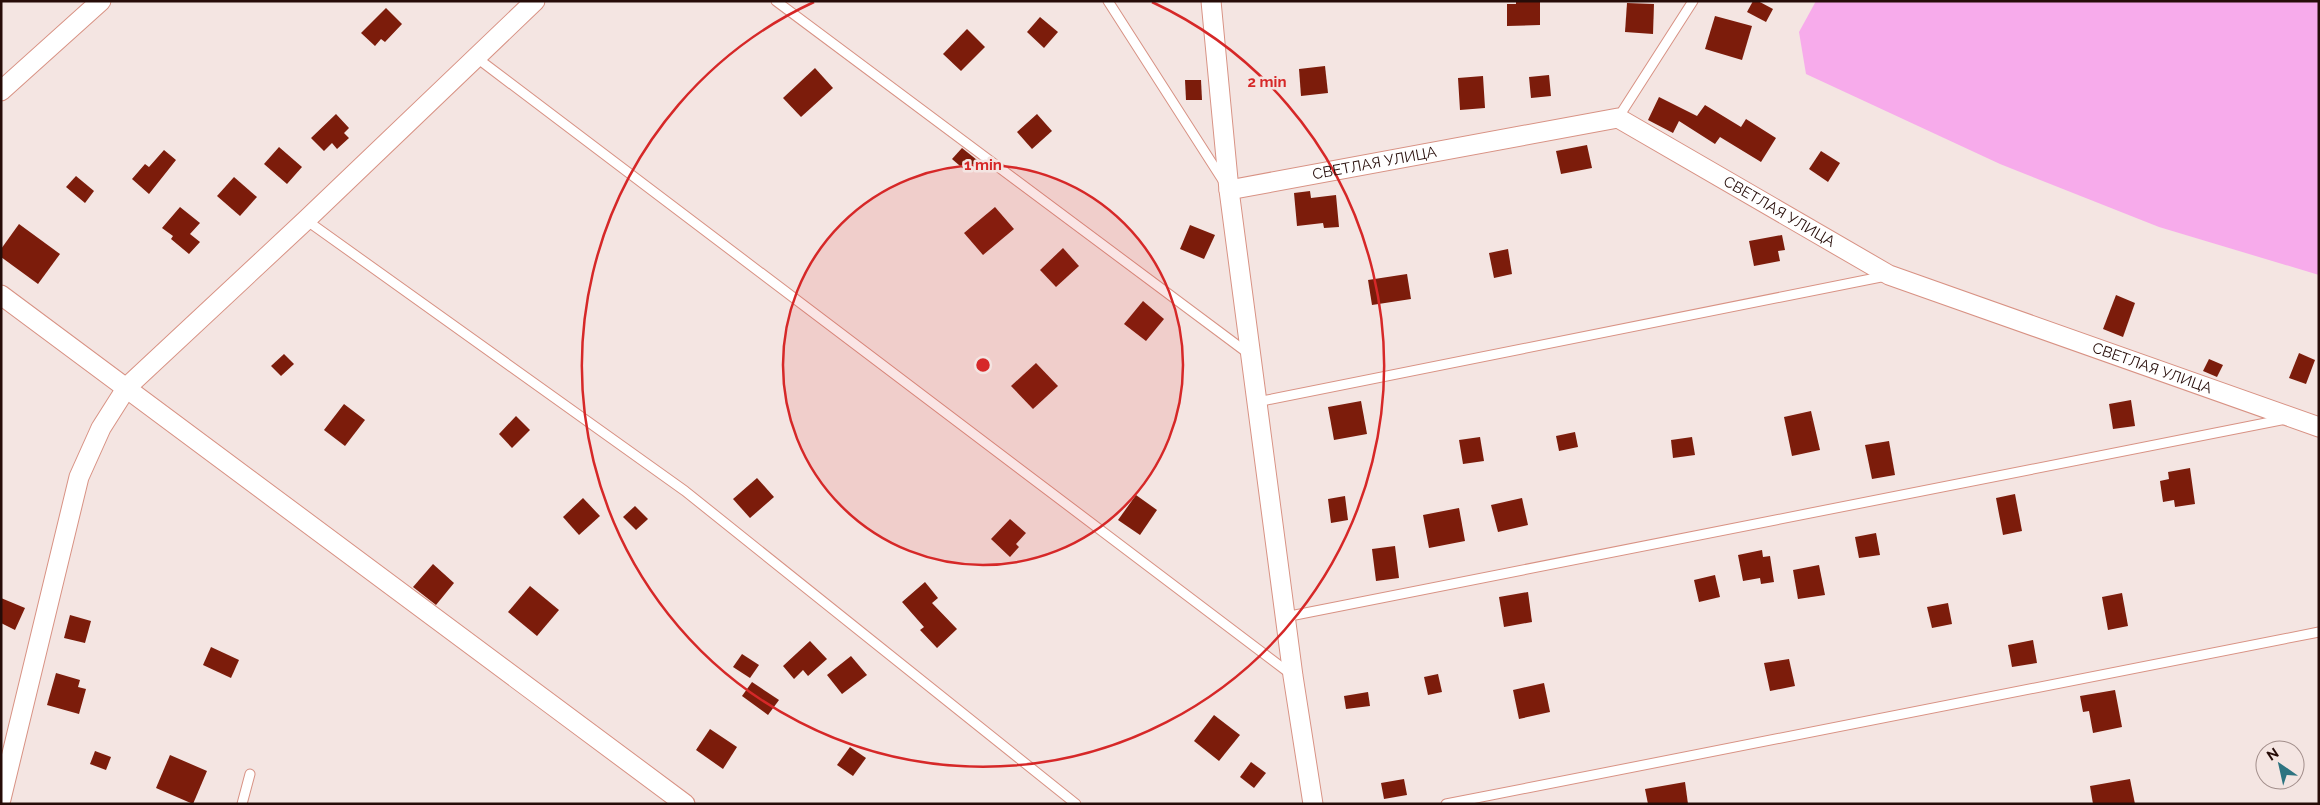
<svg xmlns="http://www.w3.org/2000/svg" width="2320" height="805" viewBox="0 0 2320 805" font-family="Raleway,sans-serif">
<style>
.green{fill:#f7abeb}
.building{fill:#7c1c0b}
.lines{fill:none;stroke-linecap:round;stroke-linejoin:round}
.service-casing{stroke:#d89284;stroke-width:11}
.minor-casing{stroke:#d89284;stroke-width:21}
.service{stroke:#fff;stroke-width:9}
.minor{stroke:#fff;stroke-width:19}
.ring{fill:none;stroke:#d62828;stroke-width:2.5}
.labels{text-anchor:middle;stroke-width:5;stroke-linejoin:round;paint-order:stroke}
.street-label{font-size:15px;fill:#260c08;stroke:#f4e5e2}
.centre{fill:#d62828;stroke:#f4e5e2;stroke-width:2.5}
.ring-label{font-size:15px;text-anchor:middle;font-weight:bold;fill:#d62828;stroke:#f4e5e2;stroke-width:5;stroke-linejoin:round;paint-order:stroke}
</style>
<rect width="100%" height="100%" fill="#f4e5e2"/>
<path class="green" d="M 1816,1 L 2319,1 L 2319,275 L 2159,227 L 2000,164 L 1806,74 L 1799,32 Z"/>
<g class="building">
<path d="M 1516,1 L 1540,1 L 1540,25 L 1507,26 L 1507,4 L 1516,4 Z"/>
<path d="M 1753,1 L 1758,1 L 1773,9 L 1766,22 L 1747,12 Z"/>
<path d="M 1627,3 L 1654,4 L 1653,34 L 1625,32 Z"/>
<path d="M 386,8 L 402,24 L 385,42 L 381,39 L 375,46 L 361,33 Z"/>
<path d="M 1715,16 L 1752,26 L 1742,60 L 1705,49 Z"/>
<path d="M 1040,17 L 1058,32 L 1044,48 L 1027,32 Z"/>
<path d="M 967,29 L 985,47 L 961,71 L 943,54 Z"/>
<path d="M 1325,66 L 1328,93 L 1301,96 L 1299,69 Z"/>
<path d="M 815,68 L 833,88 L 801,117 L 783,98 Z"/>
<path d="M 1549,75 L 1551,96 L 1531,98 L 1529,77 Z"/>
<path d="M 1483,76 L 1485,108 L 1460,110 L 1458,78 Z"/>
<path d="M 1185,80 L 1201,80 L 1202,100 L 1186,100 Z"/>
<path d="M 1659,97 L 1697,116 L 1705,105 L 1741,127 L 1746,119 L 1776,138 L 1761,162 L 1720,137 L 1715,144 L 1679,121 L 1673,133 L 1648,120 Z"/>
<path d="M 336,114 L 349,128 L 344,133 L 349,138 L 337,149 L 332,143 L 324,151 L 311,138 Z"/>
<path d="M 1037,114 L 1052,131 L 1032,149 L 1017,132 Z"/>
<path d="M 1587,145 L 1592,168 L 1561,174 L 1556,151 Z"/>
<path d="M 279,147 L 302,167 L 287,184 L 264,164 Z"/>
<path d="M 962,148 L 977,160 L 967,172 L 952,159 Z"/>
<path d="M 164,150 L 176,160 L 149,194 L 132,179 L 145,164 L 149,167 Z"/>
<path d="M 1821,151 L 1840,163 L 1828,182 L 1809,169 Z"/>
<path d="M 76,176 L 94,191 L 85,203 L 66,187 Z"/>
<path d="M 234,177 L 257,197 L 240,216 L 217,196 Z"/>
<path d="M 1310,191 L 1311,198 L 1336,195 L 1339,227 L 1324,228 L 1323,223 L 1297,226 L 1294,193 Z"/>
<path d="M 180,207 L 200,223 L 190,234 L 200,242 L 189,254 L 171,239 L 173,236 L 162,228 Z"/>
<path d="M 995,207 L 1014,229 L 983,255 L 964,233 Z"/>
<path d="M 19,224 L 60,254 L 38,284 L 1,257 L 1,249 Z"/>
<path d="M 1190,225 L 1215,235 L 1204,259 L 1180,249 Z"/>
<path d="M 1782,235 L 1785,250 L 1778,251 L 1780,261 L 1754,266 L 1749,241 Z"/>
<path d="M 1063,248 L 1079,266 L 1056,287 L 1040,270 Z"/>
<path d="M 1508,249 L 1512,274 L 1494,278 L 1489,253 Z"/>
<path d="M 1407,274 L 1411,299 L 1372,305 L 1368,280 Z"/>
<path d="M 2116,295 L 2135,303 L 2123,337 L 2103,329 Z"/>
<path d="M 1143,301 L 1164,319 L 1146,341 L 1124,324 Z"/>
<path d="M 2299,353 L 2315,360 L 2306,384 L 2289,378 Z"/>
<path d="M 284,354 L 294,364 L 281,376 L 271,366 Z"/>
<path d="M 2209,359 L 2223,365 L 2217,377 L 2203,371 Z"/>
<path d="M 1036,363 L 1058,386 L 1033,409 L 1011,386 Z"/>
<path d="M 2131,400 L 2135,426 L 2113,429 L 2109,404 Z"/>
<path d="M 1361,401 L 1367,434 L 1334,440 L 1328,407 Z"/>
<path d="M 344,404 L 365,420 L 345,446 L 324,430 Z"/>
<path d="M 1811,411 L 1820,450 L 1792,456 L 1784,417 Z"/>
<path d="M 516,416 L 530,430 L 512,448 L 499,434 Z"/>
<path d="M 1575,432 L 1578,447 L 1559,451 L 1556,436 Z"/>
<path d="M 1480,437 L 1484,461 L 1463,464 L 1459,440 Z"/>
<path d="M 1692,437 L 1695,455 L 1673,458 L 1671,440 Z"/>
<path d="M 1889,441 L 1895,475 L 1872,479 L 1865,445 Z"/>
<path d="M 2190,468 L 2195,504 L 2175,507 L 2174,500 L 2163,502 L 2160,481 L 2169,479 L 2168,472 Z"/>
<path d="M 757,478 L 774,497 L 750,518 L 733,499 Z"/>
<path d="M 2015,494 L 2022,531 L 2003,535 L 1996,498 Z"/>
<path d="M 1136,495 L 1157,510 L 1140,535 L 1118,520 Z"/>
<path d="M 1345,496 L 1348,520 L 1331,523 L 1328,499 Z"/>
<path d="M 583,498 L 600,516 L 579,535 L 563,517 Z"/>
<path d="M 1522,498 L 1528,525 L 1498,532 L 1491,505 Z"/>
<path d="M 635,506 L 648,519 L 636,530 L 623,517 Z"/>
<path d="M 1459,508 L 1465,541 L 1429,548 L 1423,515 Z"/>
<path d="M 1010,519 L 1026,533 L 1016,544 L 1019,547 L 1010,557 L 991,539 Z"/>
<path d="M 1876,533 L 1880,555 L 1859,558 L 1855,537 Z"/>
<path d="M 1395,546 L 1399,578 L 1376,581 L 1372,549 Z"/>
<path d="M 1762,550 L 1763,557 L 1770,556 L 1774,582 L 1761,584 L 1760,578 L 1743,581 L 1738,555 Z"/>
<path d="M 433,564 L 454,583 L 436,605 L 413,587 Z"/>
<path d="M 1819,565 L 1825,595 L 1798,599 L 1793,570 Z"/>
<path d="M 1715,575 L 1720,597 L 1699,602 L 1694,580 Z"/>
<path d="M 925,582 L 938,598 L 932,603 L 957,629 L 937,648 L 920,630 L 924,627 L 902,602 Z"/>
<path d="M 530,586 L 559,610 L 537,636 L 508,612 Z"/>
<path d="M 1528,592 L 1532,622 L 1504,627 L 1499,597 Z"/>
<path d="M 2122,593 L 2128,626 L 2108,630 L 2102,597 Z"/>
<path d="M 1,598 L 25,608 L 15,630 L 1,623 Z"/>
<path d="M 1948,603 L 1952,624 L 1932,628 L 1927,607 Z"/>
<path d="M 70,615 L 91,621 L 85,643 L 64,638 Z"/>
<path d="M 2033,640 L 2037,663 L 2012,667 L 2008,645 Z"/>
<path d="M 810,641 L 827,659 L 808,676 L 803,670 L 794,679 L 783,666 Z"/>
<path d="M 211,647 L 239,660 L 231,678 L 203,665 Z"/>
<path d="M 742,654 L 759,665 L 750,678 L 733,667 Z"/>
<path d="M 851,656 L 867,675 L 842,694 L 827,675 Z"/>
<path d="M 1789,659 L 1795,686 L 1770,691 L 1764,663 Z"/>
<path d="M 56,673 L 80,680 L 78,687 L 86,689 L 79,714 L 47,705 Z"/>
<path d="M 1438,674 L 1442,692 L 1428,695 L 1424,677 Z"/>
<path d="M 752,682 L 779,700 L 768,715 L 742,696 Z"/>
<path d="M 1544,683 L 1550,712 L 1519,719 L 1513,690 Z"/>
<path d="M 2115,690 L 2122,727 L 2093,733 L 2089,711 L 2083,712 L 2080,696 Z"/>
<path d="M 1368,692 L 1370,706 L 1346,709 L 1344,696 Z"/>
<path d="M 1214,715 L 1240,735 L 1219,761 L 1194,741 Z"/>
<path d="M 710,729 L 737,747 L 723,769 L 696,750 Z"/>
<path d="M 850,747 L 866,758 L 853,776 L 837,765 Z"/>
<path d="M 95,751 L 111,757 L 106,770 L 90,764 Z"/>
<path d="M 170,755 L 207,771 L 193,804 L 156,788 Z"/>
<path d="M 1251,762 L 1266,773 L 1254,788 L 1240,777 Z"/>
<path d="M 1404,779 L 1407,795 L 1384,799 L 1381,783 Z"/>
<path d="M 2130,779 L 2135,804 L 2093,804 L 2090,786 Z"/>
<path d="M 1685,782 L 1688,804 L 1648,804 L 1645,789 Z"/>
</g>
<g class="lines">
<g class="service-casing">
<g id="service">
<path d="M 776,1 L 1249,354"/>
<path d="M 1108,1 L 1224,182"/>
<path d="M 477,58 L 1292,675"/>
<path d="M 1618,118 L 1693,1"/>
<path d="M 306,220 L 685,491 L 1076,804"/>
<path d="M 1257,402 L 1886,276"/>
<path d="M 1285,617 L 2286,419"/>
<path d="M 242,804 L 250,774"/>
<path d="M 1446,804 L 2319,632"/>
</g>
</g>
<g class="minor-casing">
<g id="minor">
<path d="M 1211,1 L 1229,190 L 1293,676 L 1313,804"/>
<path d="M 1,91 L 101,1"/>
<path id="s1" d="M 1229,190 L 1618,118 L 1889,275 L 2319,427"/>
<path d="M 1,295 L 685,804"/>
<path d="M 1,799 L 79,477 L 101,428 L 127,387 L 306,220 L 535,1"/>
</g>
</g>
<use href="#service" class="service"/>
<use href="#minor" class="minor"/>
</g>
<circle cx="983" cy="365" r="200" fill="#d62828" fill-opacity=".12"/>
<g class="ring">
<circle cx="983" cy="365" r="200"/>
<path d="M1152 2A401 401 0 1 1 814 2"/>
</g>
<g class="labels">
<g class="street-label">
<text dy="5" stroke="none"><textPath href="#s1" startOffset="148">СВЕТЛАЯ УЛИЦА</textPath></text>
<text dy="5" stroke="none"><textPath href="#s1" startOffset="582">СВЕТЛАЯ УЛИЦА</textPath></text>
<text dy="5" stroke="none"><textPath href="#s1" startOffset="988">СВЕТЛАЯ УЛИЦА</textPath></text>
</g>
</g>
<circle cx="983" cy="365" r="8" class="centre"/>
<g class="ring-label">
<text x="1267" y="87">2 min</text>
<text x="983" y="170">1 min</text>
</g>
<rect width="2320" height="805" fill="none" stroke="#260c08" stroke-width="5"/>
<g transform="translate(2280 765) rotate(326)"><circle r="24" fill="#f4e5e2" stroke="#a28e8b"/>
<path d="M0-4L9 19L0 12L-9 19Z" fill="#2e7481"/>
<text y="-8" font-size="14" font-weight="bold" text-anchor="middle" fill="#260c08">N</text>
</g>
</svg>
